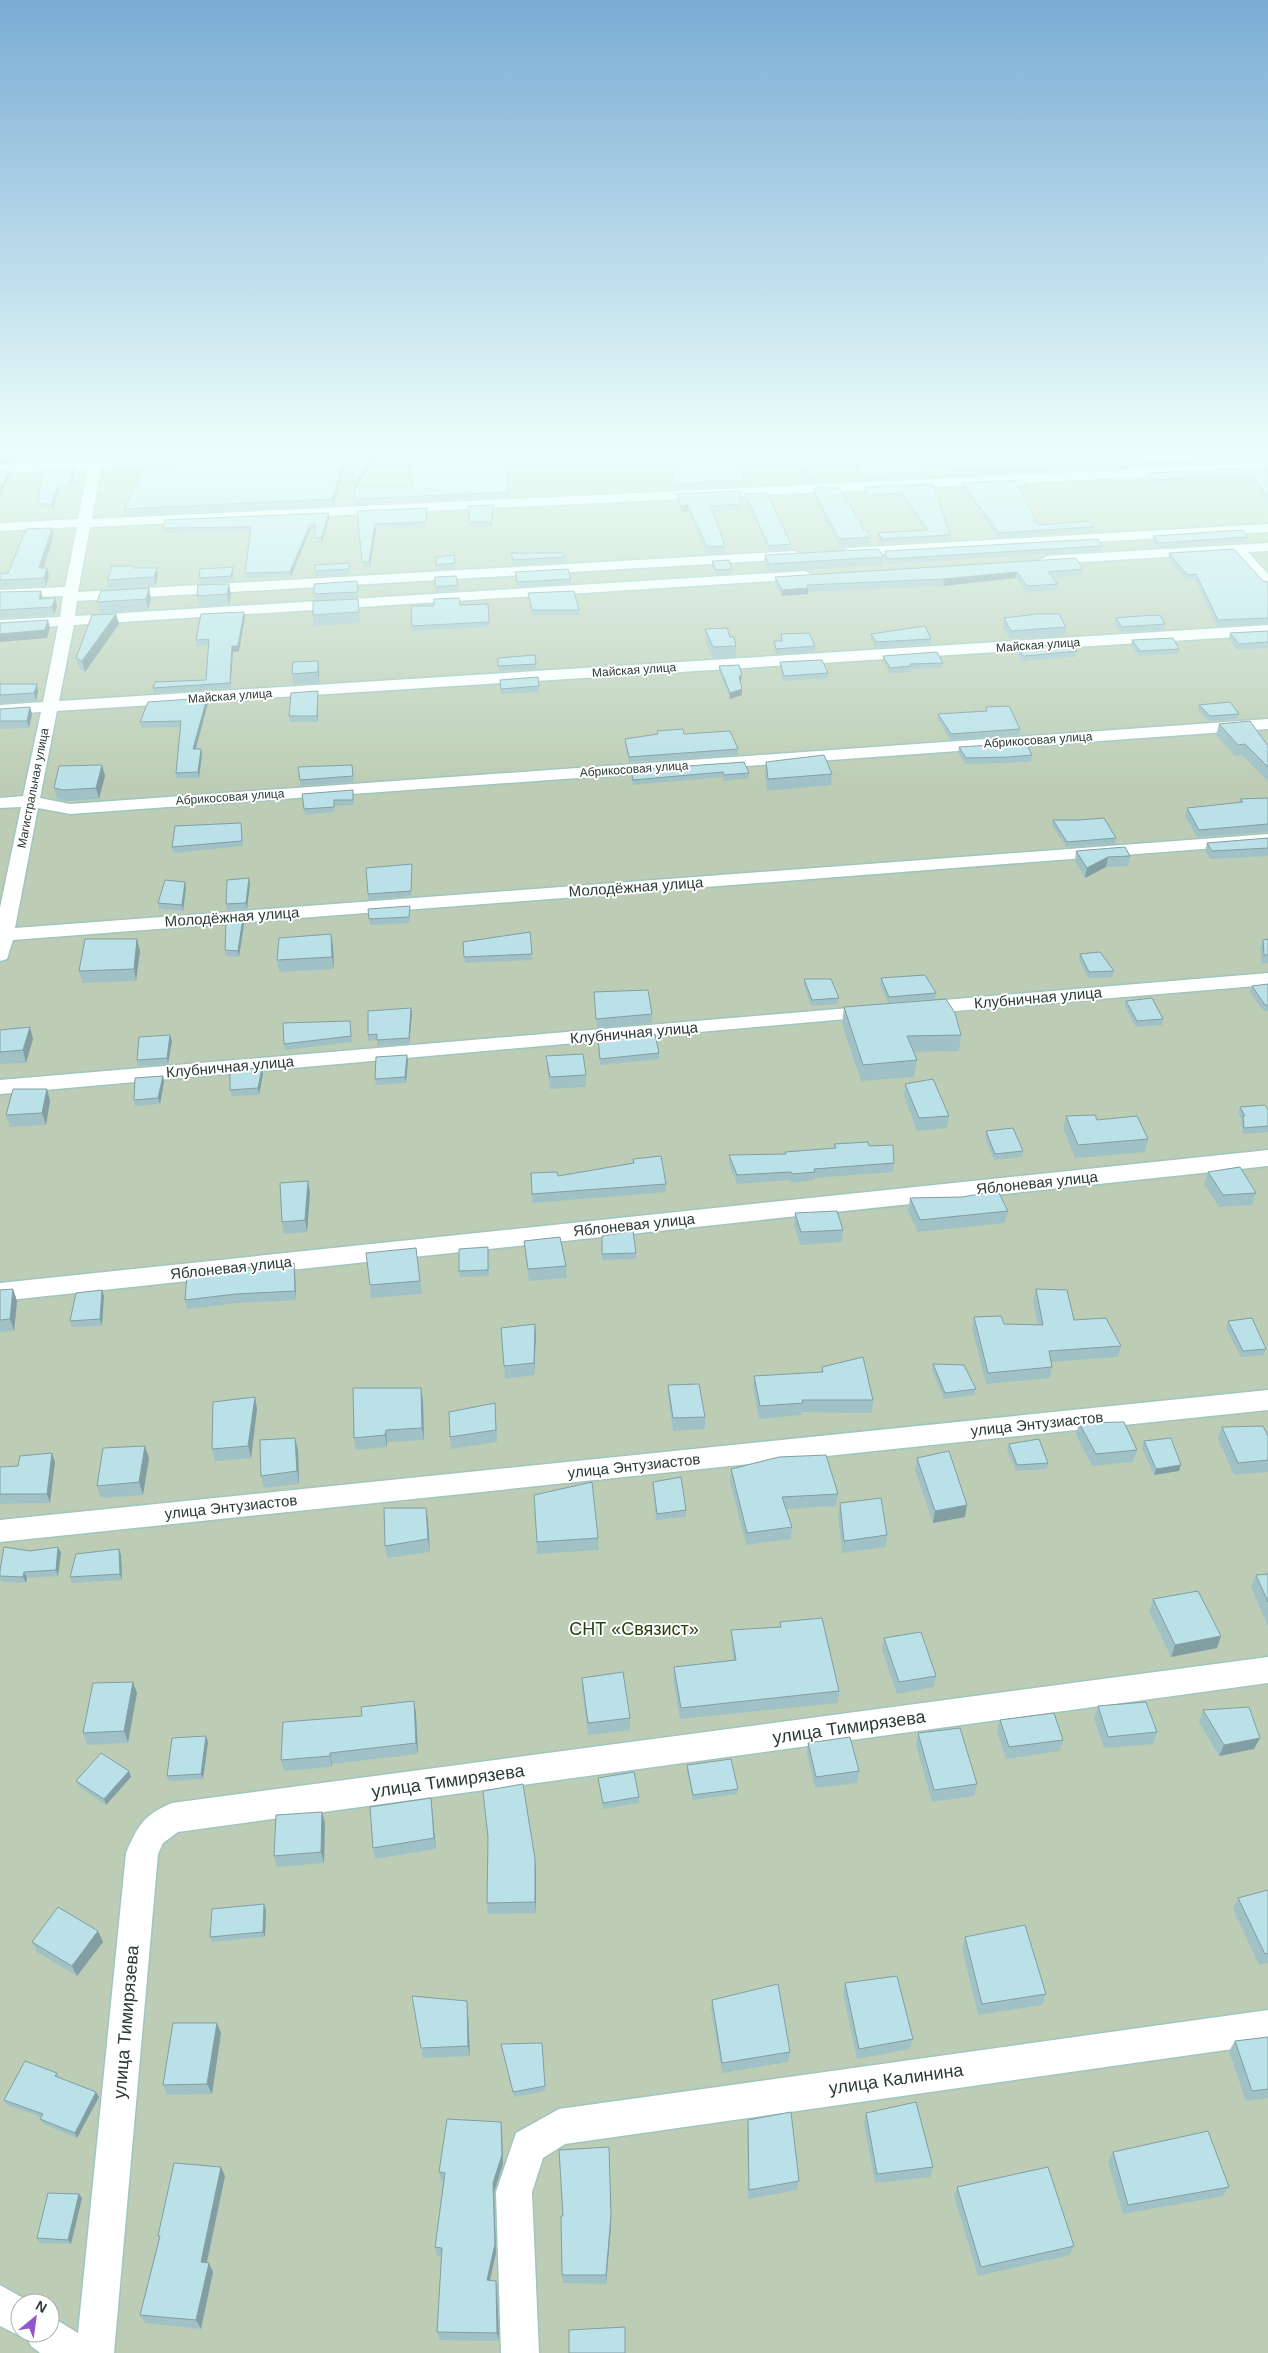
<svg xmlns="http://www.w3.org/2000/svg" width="1268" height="2353" viewBox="0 0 1268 2353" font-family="Helvetica,sans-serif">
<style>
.green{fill:#bdcdb5;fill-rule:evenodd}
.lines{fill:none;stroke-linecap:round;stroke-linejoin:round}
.minor-casing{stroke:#9fc5bf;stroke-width:3}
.minor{fill:#fff;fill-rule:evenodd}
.wall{fill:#a0c2c7}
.shaded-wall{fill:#829ea2}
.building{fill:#bae1e7;stroke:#829ea2}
.labels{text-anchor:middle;stroke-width:4;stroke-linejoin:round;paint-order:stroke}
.far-street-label{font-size:12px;fill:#2b3b38;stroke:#fff}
.street-label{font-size:15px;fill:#2b3b38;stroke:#fff}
.near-park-label{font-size:18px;fill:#24420d;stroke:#fff}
.near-street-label{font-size:18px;fill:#2b3b38;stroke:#fff}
</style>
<rect width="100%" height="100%" fill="#d7fef7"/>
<path class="green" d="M 0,452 L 1268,452 L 1268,2353 L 0,2353 ZM 20,2303 L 50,2303 L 50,2333 L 20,2333 Z"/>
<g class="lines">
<g class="minor-casing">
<g id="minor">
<path d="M 92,452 L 104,452 L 103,461 L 203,456 L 209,460 L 203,464 L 101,468 L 92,519 L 1268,463 L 1268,471 L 90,527 L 78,592 L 795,551 L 802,555 L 795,559 L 77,601 L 75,616 L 805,571 L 812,575 L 805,579 L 74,625 L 59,701 L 1268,625 L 1268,635 L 57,711 L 40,798 L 70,804 L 1268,719 L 1268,729 L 70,814 L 38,808 L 15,928 L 1268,834 L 1268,844 L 13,940 L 7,959 L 0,961 L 0,908 L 21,807 L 0,808 L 0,798 L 23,796 L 41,712 L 0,715 L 0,705 L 43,702 L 58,626 L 0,630 L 0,620 L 60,617 L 63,596 L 0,598 L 0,590 L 65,587 L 77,527 L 0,531 L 0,523 L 78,519 L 88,469 L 0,473 L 0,465 L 90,461 Z"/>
<path d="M 323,452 L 408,452 L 402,456 L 315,460 L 309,456 L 310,453 Z"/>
<path d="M 1268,524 L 1268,532 L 849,556 L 842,552 L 849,548 Z"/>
<path d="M 1268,543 L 1268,551 L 1248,552 L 1268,574 L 1268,587 L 1263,586 L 1233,553 L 1047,564 L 1040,560 L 1047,556 Z"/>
<path d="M 1268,973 L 1268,985 L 920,1014 L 913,1012 L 910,1008 L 913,1004 L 920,1002 Z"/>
<path d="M 873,1006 L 880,1008 L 883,1012 L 880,1016 L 0,1094 L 0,1080 Z"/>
<path d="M 1268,1150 L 1268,1166 L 0,1301 L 0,1283 Z"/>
<path d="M 1268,1390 L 1268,1410 L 0,1542 L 0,1520 Z"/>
<path d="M 1268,1657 L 1268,1683 L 178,1832 L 163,1843 L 158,1854 L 114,2353 L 40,2353 L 31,2346 L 25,2334 L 20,2336 L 0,2326 L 0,2285 L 32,2303 L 20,2303 L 20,2333 L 50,2333 L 50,2316 L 78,2333 L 126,1853 C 138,1826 143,1815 172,1803 Z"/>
<path d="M 1268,2010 L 1268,2044 L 565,2144 L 543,2158 L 532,2192 L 539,2353 L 501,2353 L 496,2192 L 516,2133 L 559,2109 Z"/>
</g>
</g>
<use href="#minor" class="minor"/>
</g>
<g class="wall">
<path d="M 46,452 L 76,452 L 76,460 L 48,461 Z"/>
<path d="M 176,452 L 278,452 L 177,456 Z"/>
<path d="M 509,452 L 508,497 L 356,505 L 351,455 L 373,454 L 374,459 L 356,488 L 412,488 Z"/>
<path d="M 614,452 L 746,452 L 742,486 L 675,489 L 670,461 L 615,462 Z"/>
<path d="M 790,452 L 813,452 L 819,477 L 819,483 L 809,483 Z"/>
<path d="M 852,452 L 922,452 L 929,472 L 928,477 L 861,481 Z"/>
<path d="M 936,452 L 1067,452 L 1076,465 L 1075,470 L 954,476 Z"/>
<path d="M 1132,452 L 1268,452 L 1268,462 L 1141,467 Z"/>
<path d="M 347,460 L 333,506 L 125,516 L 124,509 Z"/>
<path d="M 1268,467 L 1268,506 L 1252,479 L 1152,485 L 1148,479 L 1149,473 Z"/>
<path d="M 74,472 L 70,490 L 59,490 L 53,510 L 39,506 L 38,502 Z"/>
<path d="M 962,483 L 1028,486 L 1027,491 L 1021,491 L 1038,525 L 1093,527 L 1092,532 L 998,538 L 962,487 Z"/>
<path d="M 933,484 L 950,535 L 950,540 L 880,544 L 878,538 L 879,533 L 924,530 L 902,498 L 867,500 L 864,492 L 865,487 Z"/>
<path d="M 822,486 L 822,488 L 863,531 L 871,537 L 870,545 L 839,547 L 813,496 L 813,489 Z"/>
<path d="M 741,491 L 740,511 L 713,512 L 725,546 L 725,553 L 707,554 L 688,512 L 681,513 L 677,501 L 677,494 Z"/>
<path d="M 745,494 L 791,544 L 791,549 L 769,551 L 744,499 Z"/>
<path d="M 468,506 L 494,510 L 491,527 L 469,527 Z"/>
<path d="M 427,508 L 427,513 L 425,527 L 376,529 L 370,567 L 363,567 L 357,511 Z"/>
<path d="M 329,518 L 322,543 L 316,542 L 315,530 L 310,530 L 291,577 L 246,578 L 245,573 L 250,532 L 164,533 L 163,528 Z"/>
<path d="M 54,535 L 43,568 L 47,568 L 49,576 L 46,586 L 0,588 L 0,574 L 8,573 Z"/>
<path d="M 1153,536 L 1248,537 L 1246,542 L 1158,548 L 1152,541 Z"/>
<path d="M 1102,546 L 1101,551 L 887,564 L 884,556 L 885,551 Z"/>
<path d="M 511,553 L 565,557 L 565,562 L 513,565 Z"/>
<path d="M 1169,553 L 1263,581 L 1268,582 L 1268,624 L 1217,626 L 1195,580 L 1186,581 L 1168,559 Z"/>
<path d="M 454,555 L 455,569 L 436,570 L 436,565 Z"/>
<path d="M 765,555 L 884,557 L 883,565 L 769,572 L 764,563 Z"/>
<path d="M 712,561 L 732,569 L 732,574 L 716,575 L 712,566 Z"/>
<path d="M 134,566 L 135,568 L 157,568 L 158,576 L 155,586 L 108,588 L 107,580 Z"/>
<path d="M 350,568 L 349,575 L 315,577 L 315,571 Z"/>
<path d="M 1083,569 L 1082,575 L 1053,578 L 1058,584 L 1057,590 L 1026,593 L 1016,578 L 943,586 L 808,592 L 808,594 L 782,596 L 775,583 L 775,577 Z"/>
<path d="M 233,572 L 232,581 L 200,583 L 199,578 Z"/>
<path d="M 515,572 L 571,579 L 571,584 L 517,587 Z"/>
<path d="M 357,581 L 358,597 L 315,599 L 314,594 Z"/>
<path d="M 458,585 L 458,591 L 435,592 L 435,587 Z"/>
<path d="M 149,588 L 151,599 L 148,610 L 100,613 L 97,602 Z"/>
<path d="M 0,592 L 43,599 L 55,598 L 57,606 L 54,615 L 0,618 Z"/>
<path d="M 528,593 L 579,610 L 579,615 L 532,615 L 529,599 Z"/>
<path d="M 231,594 L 229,605 L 199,607 L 197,596 Z"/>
<path d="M 488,604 L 489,627 L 412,631 L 411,606 Z"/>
<path d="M 359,609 L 360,623 L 314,626 L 313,615 Z"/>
<path d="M 116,614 L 119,624 L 85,672 L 79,669 L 76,658 Z"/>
<path d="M 245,617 L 239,651 L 233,652 L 230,688 L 154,693 L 153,688 L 206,680 L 209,645 L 197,646 L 196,640 Z"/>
<path d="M 1004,618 L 1066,627 L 1064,636 L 1010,639 L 1003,627 Z"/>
<path d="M 1116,618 L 1165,624 L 1164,630 L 1121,632 L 1114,623 Z"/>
<path d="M 705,629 L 730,637 L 736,646 L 736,657 L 713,658 L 705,640 Z"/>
<path d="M 1268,631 L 1268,648 L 1237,650 L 1229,639 L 1230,633 Z"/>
<path d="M 781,634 L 815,646 L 815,652 L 776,654 L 774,646 L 774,641 L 781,641 Z"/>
<path d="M 871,634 L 931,639 L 930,644 L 875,648 L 871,639 Z"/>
<path d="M 1132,640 L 1179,649 L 1178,654 L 1139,656 L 1131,645 Z"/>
<path d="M 1018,647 L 1077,651 L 1076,657 L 1022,661 L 1017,653 Z"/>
<path d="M 883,656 L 943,663 L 942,668 L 911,669 L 911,672 L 890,674 L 883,661 Z"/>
<path d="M 498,658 L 536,664 L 537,669 L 499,671 Z"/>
<path d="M 780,662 L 828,673 L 828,678 L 783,681 L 780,668 Z"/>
<path d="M 719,666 L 741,681 L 740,682 L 742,689 L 742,695 L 730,699 L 719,671 Z"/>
<path d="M 319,671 L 319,683 L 293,684 L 292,674 Z"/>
<path d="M 500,680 L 539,686 L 539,692 L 501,694 Z"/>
<path d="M 0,684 L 37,684 L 38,692 L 36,701 L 0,703 Z"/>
<path d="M 318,691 L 318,722 L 290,722 L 289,716 Z"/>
<path d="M 207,698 L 208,703 L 196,749 L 201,749 L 202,754 L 199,778 L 177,778 L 176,773 L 180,727 L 141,728 L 140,722 Z"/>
<path d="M 1199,705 L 1239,714 L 1237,719 L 1209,721 L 1198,710 Z"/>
<path d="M 30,707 L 32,714 L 29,728 L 0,729 L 0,709 Z"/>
<path d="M 986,707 L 1020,729 L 1019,735 L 950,740 L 938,720 L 938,714 L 986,711 Z"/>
<path d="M 1219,724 L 1268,746 L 1268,780 L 1267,780 L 1242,755 L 1235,756 L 1216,735 Z"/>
<path d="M 657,731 L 738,749 L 738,755 L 629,762 L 625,744 L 625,739 L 657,734 Z"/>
<path d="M 959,747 L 1032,755 L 1031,761 L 1008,763 L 965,764 L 958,753 Z"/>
<path d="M 744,762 L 749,773 L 748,778 L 724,781 L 722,777 L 633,785 L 631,776 L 631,770 Z"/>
<path d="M 766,762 L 832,774 L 831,785 L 767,791 L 765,773 Z"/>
<path d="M 102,765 L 105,776 L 99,799 L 66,801 L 57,799 L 54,788 Z"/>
<path d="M 298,767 L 353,771 L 353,782 L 301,786 Z"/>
<path d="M 302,794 L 353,796 L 354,805 L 334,806 L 334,812 L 305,815 Z"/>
<path d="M 1268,798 L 1268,832 L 1197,837 L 1185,816 L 1187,808 L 1239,803 L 1240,799 Z"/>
<path d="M 1053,820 L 1116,838 L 1115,844 L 1066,847 L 1052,825 Z"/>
<path d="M 242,829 L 243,846 L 174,853 L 172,847 Z"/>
<path d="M 1268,838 L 1268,856 L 1210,859 L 1205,851 L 1207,843 Z"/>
<path d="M 1076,851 L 1130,856 L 1128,866 L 1106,867 L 1085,878 L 1075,861 Z"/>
<path d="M 412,864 L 412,870 L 411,896 L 368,900 L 368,894 Z"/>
<path d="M 250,884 L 247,909 L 227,910 L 226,904 Z"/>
<path d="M 186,888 L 183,911 L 159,909 L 158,903 Z"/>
<path d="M 410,911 L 410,923 L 370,925 L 369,919 Z"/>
<path d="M 244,924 L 239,957 L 226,956 L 225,950 Z"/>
<path d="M 530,932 L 532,960 L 465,963 L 463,942 Z"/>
<path d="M 331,934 L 333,946 L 334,969 L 279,972 L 277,960 Z"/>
<path d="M 1268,939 L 1268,963 L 1262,964 L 1260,948 L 1263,940 Z"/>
<path d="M 140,951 L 136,981 L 82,983 L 79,971 Z"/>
<path d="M 1080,954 L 1114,971 L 1112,977 L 1088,978 L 1079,960 Z"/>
<path d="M 881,978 L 936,993 L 935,999 L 888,1003 L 880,984 Z"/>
<path d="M 804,979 L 839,998 L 838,1004 L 811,1006 L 804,985 Z"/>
<path d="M 1268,984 L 1268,1011 L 1263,1011 L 1250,992 L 1252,986 Z"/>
<path d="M 594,992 L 652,1014 L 652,1023 L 597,1028 Z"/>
<path d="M 1126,1001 L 1163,1019 L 1162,1025 L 1136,1027 L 1125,1007 Z"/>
<path d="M 844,1007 L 961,1035 L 959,1051 L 913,1052 L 917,1060 L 914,1077 L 861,1081 L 842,1024 Z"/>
<path d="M 411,1008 L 412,1014 L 409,1044 L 377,1046 L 377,1040 L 368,1041 L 368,1035 Z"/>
<path d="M 351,1027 L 352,1042 L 285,1050 L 284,1044 Z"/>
<path d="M 0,1030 L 33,1039 L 26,1063 L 0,1064 Z"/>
<path d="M 170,1035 L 172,1041 L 168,1064 L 138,1066 L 137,1060 Z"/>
<path d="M 598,1038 L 659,1053 L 659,1059 L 600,1065 Z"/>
<path d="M 546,1056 L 586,1075 L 586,1087 L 550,1089 L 547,1068 Z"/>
<path d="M 408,1061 L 406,1083 L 376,1085 L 375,1079 Z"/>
<path d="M 262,1068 L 263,1074 L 259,1095 L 232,1096 L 230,1090 Z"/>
<path d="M 163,1076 L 164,1082 L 160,1104 L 135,1106 L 134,1100 Z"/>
<path d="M 905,1084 L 949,1116 L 947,1128 L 917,1131 L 904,1096 Z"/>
<path d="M 47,1089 L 50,1101 L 46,1125 L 10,1127 L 6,1115 Z"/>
<path d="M 1240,1107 L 1268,1110 L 1268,1132 L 1243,1134 L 1241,1122 L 1242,1120 L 1238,1113 Z"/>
<path d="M 1066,1116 L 1097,1120 L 1148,1139 L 1145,1152 L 1075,1158 L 1063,1128 Z"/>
<path d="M 986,1131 L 1023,1151 L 1022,1157 L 994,1160 L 985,1137 Z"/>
<path d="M 834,1144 L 869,1146 L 894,1163 L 893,1172 L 814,1178 L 814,1180 L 791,1183 L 790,1180 L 737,1184 L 729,1164 L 729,1155 L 785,1154 L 785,1152 L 834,1148 Z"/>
<path d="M 1208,1172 L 1256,1193 L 1252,1205 L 1219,1207 L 1204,1184 Z"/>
<path d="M 531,1173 L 558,1176 L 666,1184 L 666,1192 L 532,1203 Z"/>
<path d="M 308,1181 L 310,1193 L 307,1232 L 284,1234 L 282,1222 Z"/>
<path d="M 910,1198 L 1008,1211 L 1005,1223 L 918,1232 L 908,1211 Z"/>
<path d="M 795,1213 L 843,1230 L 842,1242 L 800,1245 L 794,1225 Z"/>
<path d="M 524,1241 L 566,1266 L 567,1278 L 529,1281 L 525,1253 Z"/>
<path d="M 488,1247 L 489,1276 L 460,1277 L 459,1271 Z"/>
<path d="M 416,1248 L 422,1294 L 371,1298 L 370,1285 Z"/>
<path d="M 636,1253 L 636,1259 L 602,1260 L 602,1254 Z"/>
<path d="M 295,1271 L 296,1300 L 238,1303 L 187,1309 L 185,1300 Z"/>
<path d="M 13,1289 L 17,1301 L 14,1331 L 0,1332 L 0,1290 Z"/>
<path d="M 1036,1289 L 1074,1320 L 1121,1346 L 1118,1357 L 1051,1362 L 1052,1367 L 1050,1378 L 986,1384 L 972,1328 L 974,1317 L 1004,1324 L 1038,1325 L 1033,1301 Z"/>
<path d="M 104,1296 L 102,1326 L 72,1327 L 70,1321 Z"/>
<path d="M 1228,1321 L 1266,1349 L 1264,1355 L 1241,1357 L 1226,1328 Z"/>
<path d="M 535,1324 L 536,1336 L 534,1375 L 505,1379 L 501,1328 Z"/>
<path d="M 933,1364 L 976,1389 L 974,1395 L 944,1399 L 932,1370 Z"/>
<path d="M 822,1367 L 873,1400 L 872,1413 L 802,1412 L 802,1415 L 759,1419 L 753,1388 L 754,1376 L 821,1372 Z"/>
<path d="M 668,1385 L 705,1417 L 705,1429 L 673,1431 L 668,1397 Z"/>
<path d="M 421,1388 L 423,1400 L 424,1440 L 387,1442 L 387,1447 L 356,1450 L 354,1438 Z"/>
<path d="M 255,1397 L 257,1409 L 251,1458 L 215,1461 L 212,1449 Z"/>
<path d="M 496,1415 L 497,1442 L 451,1449 L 450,1437 Z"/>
<path d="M 1079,1423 L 1137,1450 L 1133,1462 L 1092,1466 L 1076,1435 Z"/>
<path d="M 1222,1427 L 1268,1436 L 1268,1472 L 1234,1475 L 1218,1439 Z"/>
<path d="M 295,1438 L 298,1450 L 299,1484 L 264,1488 L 261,1476 Z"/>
<path d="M 1144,1441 L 1181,1465 L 1179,1471 L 1154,1475 L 1142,1448 Z"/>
<path d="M 1009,1444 L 1048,1463 L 1047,1469 L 1016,1471 L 1007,1450 Z"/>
<path d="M 52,1453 L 55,1462 L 50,1503 L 0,1504 L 0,1467 L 18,1466 Z"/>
<path d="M 149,1458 L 143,1495 L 101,1498 L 97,1486 Z"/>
<path d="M 917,1458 L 965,1517 L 933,1523 L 915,1470 Z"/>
<path d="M 731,1469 L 838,1494 L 836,1506 L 786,1509 L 792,1527 L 791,1539 L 746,1545 L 730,1481 Z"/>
<path d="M 653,1482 L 686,1510 L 686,1517 L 656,1520 L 653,1488 Z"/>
<path d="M 534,1495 L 598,1538 L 599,1550 L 537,1554 Z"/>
<path d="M 840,1503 L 887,1535 L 886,1547 L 842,1553 L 838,1515 Z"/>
<path d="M 426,1508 L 430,1552 L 387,1558 L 385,1546 Z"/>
<path d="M 58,1547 L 61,1553 L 58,1576 L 27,1578 L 26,1583 L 2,1582 L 0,1579 L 0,1571 L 30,1551 Z"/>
<path d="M 121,1555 L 122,1580 L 72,1583 L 70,1577 Z"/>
<path d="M 1268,1574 L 1268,1626 L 1251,1587 L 1256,1575 Z"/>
<path d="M 1153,1599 L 1217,1648 L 1171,1657 L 1149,1611 Z"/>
<path d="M 780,1622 L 839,1691 L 838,1703 L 680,1719 L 673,1679 L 674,1667 L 733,1660 L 731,1642 L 731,1630 L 780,1627 Z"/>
<path d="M 884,1638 L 936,1676 L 934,1687 L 897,1694 L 882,1650 Z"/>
<path d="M 582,1678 L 630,1718 L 630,1730 L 588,1735 L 582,1689 Z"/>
<path d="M 137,1693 L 128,1743 L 87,1745 L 83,1733 Z"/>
<path d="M 1098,1706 L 1157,1732 L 1153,1744 L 1104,1748 L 1094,1718 Z"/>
<path d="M 1203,1710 L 1254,1749 L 1219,1756 L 1199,1722 Z"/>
<path d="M 416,1713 L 418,1754 L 332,1764 L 332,1767 L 284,1771 L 281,1760 Z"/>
<path d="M 1000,1720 L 1063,1740 L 1060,1751 L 1006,1759 L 997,1732 Z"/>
<path d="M 918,1733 L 977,1784 L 974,1796 L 932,1802 L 916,1745 Z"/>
<path d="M 208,1742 L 203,1779 L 169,1781 L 167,1776 Z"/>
<path d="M 808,1743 L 859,1771 L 857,1783 L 815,1788 L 807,1754 Z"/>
<path d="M 687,1765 L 738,1789 L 737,1794 L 693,1800 L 687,1771 Z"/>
<path d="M 129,1771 L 131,1777 L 106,1805 L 79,1787 L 76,1781 Z"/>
<path d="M 598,1778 L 639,1797 L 639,1803 L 603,1809 L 599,1783 Z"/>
<path d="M 431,1798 L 436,1849 L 375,1859 L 373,1848 Z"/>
<path d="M 322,1812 L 325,1823 L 324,1863 L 277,1867 L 274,1856 Z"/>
<path d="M 536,1870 L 536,1913 L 488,1914 L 487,1903 Z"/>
<path d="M 1268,1890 L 1268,1963 L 1259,1965 L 1233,1909 L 1238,1898 Z"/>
<path d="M 266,1910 L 265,1937 L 212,1942 L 210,1937 Z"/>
<path d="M 965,1937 L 1046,1994 L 1042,2005 L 978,2015 L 962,1948 Z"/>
<path d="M 32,1942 L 103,1942 L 77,1976 L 37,1952 Z"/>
<path d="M 845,1983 L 913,2039 L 910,2049 L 857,2059 L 843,1993 Z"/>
<path d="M 412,1996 L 467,2001 L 468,2012 L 470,2056 L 423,2058 Z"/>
<path d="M 712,2000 L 790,2052 L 788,2062 L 722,2073 L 711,2010 Z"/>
<path d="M 221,2033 L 212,2094 L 167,2095 L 163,2085 Z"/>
<path d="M 1268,2037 L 1268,2098 L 1246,2101 L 1229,2051 L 1235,2041 Z"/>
<path d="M 542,2043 L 545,2091 L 514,2097 L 501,2044 Z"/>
<path d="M 57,2073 L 59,2077 L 96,2092 L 99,2097 L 77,2138 L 43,2124 L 40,2119 L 41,2117 L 7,2105 L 4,2100 Z"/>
<path d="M 866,2113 L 933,2167 L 930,2177 L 875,2183 L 864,2123 Z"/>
<path d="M 748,2120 L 799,2181 L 797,2190 L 748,2199 L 747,2130 Z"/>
<path d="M 501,2122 L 502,2131 L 503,2164 L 494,2192 L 496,2253 L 490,2280 L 497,2290 L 499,2341 L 439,2340 L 437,2332 L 442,2257 L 437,2256 L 435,2247 L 443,2182 L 441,2181 L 439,2172 Z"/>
<path d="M 1113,2152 L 1229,2187 L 1223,2196 L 1123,2214 L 1108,2162 Z"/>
<path d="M 221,2167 L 225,2176 L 207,2263 L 213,2272 L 201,2329 L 145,2323 L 140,2315 L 159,2238 L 158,2236 Z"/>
<path d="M 957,2187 L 1074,2246 L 1070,2255 L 978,2276 L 954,2196 Z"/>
<path d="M 82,2198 L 71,2244 L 40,2243 L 37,2238 Z"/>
<path d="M 611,2226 L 606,2284 L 563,2283 L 562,2275 Z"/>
</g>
<g class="shaded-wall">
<path d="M 16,452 L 19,452 L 15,462 L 0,464 L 0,459 Z"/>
<path d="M 74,452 L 76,452 L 77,454 L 76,460 Z"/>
<path d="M 346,454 L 347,460 L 333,506 L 332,499 Z"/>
<path d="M 373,454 L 374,459 L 354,491 L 354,486 Z"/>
<path d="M 73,467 L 74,472 L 70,490 L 69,485 Z"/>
<path d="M 9,470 L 10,474 L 0,498 L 0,490 Z"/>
<path d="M 58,485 L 59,490 L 53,510 L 51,505 Z"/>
<path d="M 494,505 L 494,510 L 491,527 L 491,522 Z"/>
<path d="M 688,505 L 688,512 L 681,513 L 681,506 Z"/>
<path d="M 427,508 L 427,513 L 425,527 L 425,522 Z"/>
<path d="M 329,513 L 329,518 L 322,543 L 321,538 Z"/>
<path d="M 375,524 L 376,529 L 370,567 L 369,562 Z"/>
<path d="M 310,525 L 310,530 L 291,577 L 290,572 Z"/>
<path d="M 52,528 L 54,535 L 41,576 L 39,568 Z"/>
<path d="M 233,567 L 233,572 L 232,581 L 231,576 Z"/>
<path d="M 47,568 L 49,576 L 46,586 L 44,578 Z"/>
<path d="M 157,568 L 158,576 L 155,586 L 154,577 Z"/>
<path d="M 1017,572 L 1016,578 L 943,586 L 944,579 Z"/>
<path d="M 229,584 L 231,594 L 229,605 L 227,594 Z"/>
<path d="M 149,588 L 151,599 L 148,610 L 146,599 Z"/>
<path d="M 808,588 L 808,594 L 782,596 L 782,590 Z"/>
<path d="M 41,591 L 43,599 L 39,599 Z"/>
<path d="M 55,598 L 57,606 L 54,615 L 52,607 Z"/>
<path d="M 244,612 L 245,617 L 239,651 L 233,652 L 230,688 L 230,683 L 232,646 Z"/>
<path d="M 116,614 L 119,624 L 85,672 L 82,661 Z"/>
<path d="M 48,620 L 50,628 L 47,638 L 0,642 L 0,634 Z"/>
<path d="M 318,661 L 319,671 L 319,683 L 318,672 Z"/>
<path d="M 739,676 L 742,676 L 741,681 L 739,682 Z"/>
<path d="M 37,684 L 38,692 L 36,701 L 34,693 Z"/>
<path d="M 742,689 L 742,695 L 730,699 L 730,693 Z"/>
<path d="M 318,691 L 318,722 L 317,716 Z"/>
<path d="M 207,698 L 208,703 L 194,755 L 193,749 Z"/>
<path d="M 30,707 L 32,714 L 29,728 L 27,721 Z"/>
<path d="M 201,749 L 202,754 L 199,778 L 198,772 Z"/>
<path d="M 102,765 L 105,776 L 99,799 L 96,788 Z"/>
<path d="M 1108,857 L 1106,867 L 1085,878 L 1087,868 Z"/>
<path d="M 249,878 L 250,884 L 247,909 L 246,903 Z"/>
<path d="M 185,882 L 186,888 L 183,911 L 182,905 Z"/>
<path d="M 243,918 L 244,924 L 239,957 L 238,951 Z"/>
<path d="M 331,934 L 333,946 L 334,969 L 332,957 Z"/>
<path d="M 137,939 L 140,951 L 136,981 L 134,969 Z"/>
<path d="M 411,1008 L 412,1014 L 409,1044 L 409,1038 Z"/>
<path d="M 30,1027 L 33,1039 L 26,1063 L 23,1050 Z"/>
<path d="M 170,1035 L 172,1041 L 168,1064 L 167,1058 Z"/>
<path d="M 407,1055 L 408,1061 L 406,1083 L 405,1077 Z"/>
<path d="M 262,1068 L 263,1074 L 259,1095 L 258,1088 Z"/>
<path d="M 163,1076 L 164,1082 L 160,1104 L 158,1098 Z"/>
<path d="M 47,1089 L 50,1101 L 46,1125 L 42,1113 Z"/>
<path d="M 308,1181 L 310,1193 L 307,1232 L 305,1220 Z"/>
<path d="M 294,1263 L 295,1271 L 296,1300 L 295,1291 Z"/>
<path d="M 13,1289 L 17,1301 L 14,1331 L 10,1319 Z"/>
<path d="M 102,1290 L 104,1296 L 102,1326 L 100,1319 Z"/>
<path d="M 535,1324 L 536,1336 L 534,1375 L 534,1363 Z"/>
<path d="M 421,1388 L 423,1400 L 424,1440 L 422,1428 Z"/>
<path d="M 255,1397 L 257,1409 L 251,1458 L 248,1446 Z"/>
<path d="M 386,1430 L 387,1442 L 387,1447 L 385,1435 Z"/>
<path d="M 295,1438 L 298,1450 L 299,1484 L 297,1471 Z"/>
<path d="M 145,1446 L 149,1458 L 143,1495 L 139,1482 Z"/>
<path d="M 52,1453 L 55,1462 L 50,1503 L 47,1494 Z"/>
<path d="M 1181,1465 L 1179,1471 L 1154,1475 L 1156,1469 Z"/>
<path d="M 967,1505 L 965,1517 L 933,1523 L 935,1511 Z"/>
<path d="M 426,1508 L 428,1520 L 430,1552 L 428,1539 Z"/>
<path d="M 58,1547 L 61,1553 L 58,1576 L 56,1570 Z"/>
<path d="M 119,1549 L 121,1555 L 122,1580 L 120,1574 Z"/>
<path d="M 24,1572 L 27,1578 L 26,1583 L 23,1577 Z"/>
<path d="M 1221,1636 L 1217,1648 L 1171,1657 L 1175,1645 Z"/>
<path d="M 133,1682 L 137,1693 L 128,1743 L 124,1731 Z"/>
<path d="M 414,1701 L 416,1713 L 418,1754 L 416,1743 Z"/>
<path d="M 206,1736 L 208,1742 L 203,1779 L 201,1774 Z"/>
<path d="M 1260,1738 L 1254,1749 L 1219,1756 L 1224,1745 Z"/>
<path d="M 330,1753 L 332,1764 L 332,1767 L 330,1756 Z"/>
<path d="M 129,1771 L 131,1777 L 106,1805 L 104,1799 Z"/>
<path d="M 431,1798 L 432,1809 L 436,1849 L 434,1838 Z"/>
<path d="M 322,1812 L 325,1823 L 324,1863 L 321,1852 Z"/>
<path d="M 535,1859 L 536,1870 L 536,1913 L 535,1902 Z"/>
<path d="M 264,1904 L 266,1910 L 265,1937 L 263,1932 Z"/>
<path d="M 98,1931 L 103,1942 L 77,1976 L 72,1966 Z"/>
<path d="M 467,2001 L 468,2012 L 470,2056 L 468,2046 Z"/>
<path d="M 217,2023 L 221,2033 L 212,2094 L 207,2084 Z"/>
<path d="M 96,2092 L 99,2097 L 77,2138 L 75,2133 Z"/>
<path d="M 501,2122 L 502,2131 L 503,2164 L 494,2192 L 496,2253 L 488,2289 L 487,2280 L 493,2183 Z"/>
<path d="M 609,2147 L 611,2226 L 606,2284 L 606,2275 Z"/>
<path d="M 221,2167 L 225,2176 L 205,2271 L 201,2262 Z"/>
<path d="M 79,2194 L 82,2198 L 71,2244 L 68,2240 Z"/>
<path d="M 209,2263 L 213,2272 L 201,2329 L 196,2320 Z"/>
<path d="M 496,2281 L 497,2290 L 499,2341 L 497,2333 Z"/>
</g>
<g class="building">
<path d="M 0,452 L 16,452 L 14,458 L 0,459 Z"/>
<path d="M 46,452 L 74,452 L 46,453 Z"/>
<path d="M 409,452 L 509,452 L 508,492 L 355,499 L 354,488 L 412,488 Z"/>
<path d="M 615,452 L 746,452 L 743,480 L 675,484 L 670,455 L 615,457 Z"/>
<path d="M 793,452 L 813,452 L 819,477 L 809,477 Z"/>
<path d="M 854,452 L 922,452 L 929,472 L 861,475 Z"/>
<path d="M 941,452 L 1067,452 L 1076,465 L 954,471 Z"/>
<path d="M 1136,452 L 1268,452 L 1268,456 L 1142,462 Z"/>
<path d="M 346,454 L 332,499 L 124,509 L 145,465 L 174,464 L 174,461 Z"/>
<path d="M 373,454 L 354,486 L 351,455 Z"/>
<path d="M 73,467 L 69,485 L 58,485 L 51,505 L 38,502 L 44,468 Z"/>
<path d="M 1268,467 L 1268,499 L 1253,474 L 1153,480 L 1149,473 Z"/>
<path d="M 0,470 L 9,470 L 0,490 Z"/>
<path d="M 1024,480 L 1028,486 L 1018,486 L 1038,525 L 1090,521 L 1093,527 L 999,533 L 962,483 Z"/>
<path d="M 933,484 L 950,535 L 881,539 L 879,533 L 928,530 L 902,493 L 867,495 L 865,487 Z"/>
<path d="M 822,486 L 821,488 L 839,488 L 861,523 L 863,531 L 866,530 L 871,537 L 839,539 L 813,489 Z"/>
<path d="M 741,491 L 740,504 L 711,506 L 725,546 L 707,547 L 688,505 L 681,506 L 677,494 Z"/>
<path d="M 767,493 L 791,544 L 769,546 L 745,494 Z"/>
<path d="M 494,505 L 491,522 L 469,522 L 468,506 Z"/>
<path d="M 427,508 L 425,522 L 375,524 L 369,562 L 362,562 L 357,511 Z"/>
<path d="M 329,513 L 321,538 L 315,537 L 315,524 L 310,525 L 290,572 L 245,573 L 251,527 L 163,528 L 165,520 Z"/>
<path d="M 52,528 L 39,568 L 47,568 L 44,578 L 0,580 L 0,574 L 8,573 L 26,529 Z"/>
<path d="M 1243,530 L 1248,537 L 1159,543 L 1153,536 Z"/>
<path d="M 1098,539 L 1102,546 L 887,559 L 885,551 Z"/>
<path d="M 878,549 L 884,557 L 769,564 L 765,555 Z"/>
<path d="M 1234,549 L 1263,581 L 1268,582 L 1268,618 L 1218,620 L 1196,574 L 1187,575 L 1169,553 Z"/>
<path d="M 511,553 L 563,553 L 565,557 L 513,560 Z"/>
<path d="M 454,555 L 455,563 L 436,565 L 436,557 Z"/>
<path d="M 1076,558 L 1083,569 L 1048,572 L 1058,584 L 1027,586 L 1017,572 L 944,579 L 807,585 L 808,588 L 782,590 L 775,577 Z"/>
<path d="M 729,560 L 732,569 L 716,570 L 712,561 Z"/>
<path d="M 349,563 L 349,569 L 315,571 L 315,565 Z"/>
<path d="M 112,566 L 134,566 L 134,568 L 157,568 L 154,577 L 107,580 Z"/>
<path d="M 233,567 L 231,576 L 199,578 L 200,569 Z"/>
<path d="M 568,569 L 571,579 L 517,582 L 515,572 Z"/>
<path d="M 456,576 L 458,585 L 435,587 L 435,577 Z"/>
<path d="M 357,581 L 358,592 L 314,594 L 314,584 Z"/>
<path d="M 229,584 L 227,594 L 197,596 L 198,585 Z"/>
<path d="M 149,588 L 146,599 L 97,602 L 101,591 Z"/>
<path d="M 41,591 L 39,599 L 55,598 L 52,607 L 0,610 L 0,592 Z"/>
<path d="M 574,591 L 579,610 L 532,610 L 528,593 Z"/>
<path d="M 459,598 L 460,605 L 488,604 L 489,622 L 412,626 L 411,606 L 434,606 L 434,599 Z"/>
<path d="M 358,599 L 359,612 L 313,615 L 313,601 Z"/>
<path d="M 244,612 L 238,646 L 232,646 L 230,683 L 153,688 L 155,682 L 206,680 L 209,639 L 196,640 L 201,614 Z"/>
<path d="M 116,614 L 82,661 L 76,658 L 92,615 Z"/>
<path d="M 1038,614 L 1059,614 L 1066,627 L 1011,631 L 1004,618 Z"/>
<path d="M 1160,615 L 1165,624 L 1122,627 L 1116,618 L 1140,616 Z"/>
<path d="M 48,620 L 45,630 L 0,634 L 0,623 Z"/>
<path d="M 925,626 L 931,639 L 876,642 L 871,634 Z"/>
<path d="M 727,628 L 730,637 L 734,637 L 736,646 L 713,647 L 705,629 Z"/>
<path d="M 1268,631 L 1268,642 L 1239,644 L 1230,633 Z"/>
<path d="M 809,633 L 815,646 L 776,649 L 774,641 L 782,641 L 781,634 Z"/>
<path d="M 1173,638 L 1179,649 L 1140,651 L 1132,640 Z"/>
<path d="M 1073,644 L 1077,651 L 1037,655 L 1023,656 L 1018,647 Z"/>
<path d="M 937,652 L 943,663 L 910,664 L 911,666 L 890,668 L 883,656 Z"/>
<path d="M 535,655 L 536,664 L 498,666 L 498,658 Z"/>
<path d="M 822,660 L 828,673 L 784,676 L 780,662 Z"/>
<path d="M 318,661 L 318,672 L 292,674 L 293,662 Z"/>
<path d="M 739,665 L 742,676 L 739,676 L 742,689 L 730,693 L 719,666 Z"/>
<path d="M 538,677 L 539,686 L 501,689 L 500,680 Z"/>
<path d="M 0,684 L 37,684 L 34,693 L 0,695 Z"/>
<path d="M 318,691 L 317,716 L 289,716 L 291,693 Z"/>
<path d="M 207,698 L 193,749 L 201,749 L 198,772 L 176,773 L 181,721 L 140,722 L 148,702 Z"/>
<path d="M 1230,702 L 1239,714 L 1210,716 L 1199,705 Z"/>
<path d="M 1009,706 L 1020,729 L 951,734 L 938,714 L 987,711 L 986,707 Z"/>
<path d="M 30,707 L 27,721 L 0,721 L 0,709 Z"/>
<path d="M 1250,721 L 1268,746 L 1268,767 L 1245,744 L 1238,745 L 1219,724 Z"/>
<path d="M 683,729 L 684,734 L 730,731 L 738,749 L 629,757 L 625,739 L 658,734 L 657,731 Z"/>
<path d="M 1026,743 L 1032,755 L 1009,757 L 966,758 L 959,747 Z"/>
<path d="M 824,755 L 832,774 L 768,779 L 766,762 Z"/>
<path d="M 744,762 L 749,773 L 724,775 L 723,772 L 633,780 L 631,770 Z"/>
<path d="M 102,765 L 96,788 L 63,790 L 54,788 L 59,766 Z"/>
<path d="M 352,765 L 353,776 L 300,780 L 298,767 Z"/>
<path d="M 353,790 L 353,800 L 334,800 L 334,807 L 304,809 L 302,794 Z"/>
<path d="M 1268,798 L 1268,824 L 1199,830 L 1187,808 L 1243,802 L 1240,799 Z"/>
<path d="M 1104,818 L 1116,838 L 1067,842 L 1053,820 L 1079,820 Z"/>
<path d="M 241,823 L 242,841 L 172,847 L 175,826 Z"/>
<path d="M 1268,838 L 1268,848 L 1212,851 L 1207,843 Z"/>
<path d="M 1125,847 L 1130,856 L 1108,857 L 1087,868 L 1076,851 Z"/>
<path d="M 412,864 L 411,891 L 368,894 L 366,868 Z"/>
<path d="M 249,878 L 246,903 L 226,904 L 227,880 Z"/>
<path d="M 165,880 L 185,882 L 182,905 L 158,903 Z"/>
<path d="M 410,906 L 409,917 L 369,919 L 368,909 Z"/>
<path d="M 243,918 L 238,951 L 225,950 L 226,920 Z"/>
<path d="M 530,932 L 532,954 L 464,957 L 463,942 Z"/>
<path d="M 331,934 L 332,957 L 277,960 L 279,938 Z"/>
<path d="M 85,939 L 137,939 L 134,969 L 79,971 Z"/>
<path d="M 1268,939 L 1268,955 L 1264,955 L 1263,940 Z"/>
<path d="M 1100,952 L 1114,971 L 1089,972 L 1080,954 Z"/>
<path d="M 925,975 L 936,993 L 889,997 L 881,978 Z"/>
<path d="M 804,979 L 831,979 L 839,998 L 812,1000 Z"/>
<path d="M 1268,984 L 1268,1005 L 1265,1005 L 1252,986 Z"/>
<path d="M 648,990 L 652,1014 L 596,1019 L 594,992 Z"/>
<path d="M 1152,998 L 1163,1019 L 1137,1021 L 1126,1001 Z"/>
<path d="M 946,999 L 955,1013 L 961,1035 L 907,1036 L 917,1060 L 863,1065 L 844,1007 Z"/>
<path d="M 411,1008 L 409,1038 L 377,1040 L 377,1034 L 368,1035 L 368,1011 Z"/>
<path d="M 350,1021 L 351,1036 L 284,1044 L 283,1023 Z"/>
<path d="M 30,1027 L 23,1050 L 0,1052 L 0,1030 Z"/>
<path d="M 655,1034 L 659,1053 L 600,1059 L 598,1038 Z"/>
<path d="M 170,1035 L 167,1058 L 137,1060 L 139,1037 Z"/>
<path d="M 583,1054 L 586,1075 L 550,1077 L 546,1056 Z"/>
<path d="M 407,1055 L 405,1077 L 375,1079 L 376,1057 Z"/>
<path d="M 262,1068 L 258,1088 L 230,1090 L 230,1070 Z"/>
<path d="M 163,1076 L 158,1098 L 134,1100 L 135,1078 Z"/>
<path d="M 933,1079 L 949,1116 L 919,1118 L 905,1084 Z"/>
<path d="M 13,1089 L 47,1089 L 42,1113 L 6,1115 Z"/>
<path d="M 1265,1105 L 1268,1110 L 1268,1126 L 1244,1128 L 1243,1116 L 1245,1116 L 1240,1107 Z"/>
<path d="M 1095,1115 L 1097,1120 L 1137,1116 L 1148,1139 L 1078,1145 L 1066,1116 Z"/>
<path d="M 1013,1128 L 1023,1151 L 995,1154 L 986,1131 Z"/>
<path d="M 868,1142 L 869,1146 L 893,1145 L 894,1163 L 814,1169 L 815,1172 L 792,1174 L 791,1172 L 737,1175 L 729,1155 L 786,1154 L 785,1152 L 836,1148 L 834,1144 Z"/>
<path d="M 661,1156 L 666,1184 L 532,1194 L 531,1173 L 557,1172 L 558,1176 L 634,1163 L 633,1159 Z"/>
<path d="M 1240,1167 L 1256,1193 L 1223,1195 L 1208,1172 Z"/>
<path d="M 308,1181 L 305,1220 L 282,1222 L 280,1183 Z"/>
<path d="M 998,1191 L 1008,1211 L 920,1220 L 910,1198 L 962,1197 Z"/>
<path d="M 837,1211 L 843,1230 L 801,1232 L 795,1213 Z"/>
<path d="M 633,1231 L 636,1253 L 602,1254 L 602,1236 Z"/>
<path d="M 560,1237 L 566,1266 L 528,1269 L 524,1241 Z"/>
<path d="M 488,1247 L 488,1270 L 459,1271 L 459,1249 Z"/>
<path d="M 416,1248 L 420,1281 L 370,1285 L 366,1253 Z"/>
<path d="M 294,1263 L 295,1291 L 236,1294 L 185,1300 L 187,1274 Z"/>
<path d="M 13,1289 L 10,1319 L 0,1320 L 0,1290 Z"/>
<path d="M 1036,1289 L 1067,1290 L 1074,1320 L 1106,1318 L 1121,1346 L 1049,1351 L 1052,1367 L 988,1373 L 974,1317 L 1001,1316 L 1004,1324 L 1043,1325 Z"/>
<path d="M 102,1290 L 100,1319 L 70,1321 L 76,1293 Z"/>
<path d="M 1252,1318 L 1266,1349 L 1243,1351 L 1228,1321 Z"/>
<path d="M 535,1324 L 534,1363 L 504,1366 L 501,1328 Z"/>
<path d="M 863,1357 L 873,1400 L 802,1400 L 803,1403 L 760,1406 L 754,1376 L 823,1372 L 822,1367 Z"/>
<path d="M 933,1364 L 964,1365 L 976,1389 L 945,1393 Z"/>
<path d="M 699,1384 L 705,1417 L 673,1418 L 668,1385 Z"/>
<path d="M 353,1388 L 421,1388 L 422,1428 L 386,1430 L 385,1435 L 354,1438 Z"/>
<path d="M 255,1397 L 248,1446 L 212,1449 L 213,1402 Z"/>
<path d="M 495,1403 L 496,1430 L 450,1437 L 449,1412 Z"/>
<path d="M 1124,1422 L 1137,1450 L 1096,1454 L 1079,1423 Z"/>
<path d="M 1263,1426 L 1268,1436 L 1268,1460 L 1238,1463 L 1222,1427 Z"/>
<path d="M 295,1438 L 297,1471 L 261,1476 L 260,1440 Z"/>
<path d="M 1171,1438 L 1181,1465 L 1156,1469 L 1144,1441 Z"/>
<path d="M 1039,1439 L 1048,1463 L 1017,1465 L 1009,1444 Z"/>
<path d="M 145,1446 L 139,1482 L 97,1486 L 103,1448 Z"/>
<path d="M 949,1451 L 967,1505 L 935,1511 L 917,1458 Z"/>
<path d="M 52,1453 L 47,1494 L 0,1494 L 0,1467 L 18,1466 L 20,1456 Z"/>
<path d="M 826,1455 L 838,1494 L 782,1497 L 792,1527 L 747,1533 L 731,1469 L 779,1457 Z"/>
<path d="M 681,1477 L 686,1510 L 657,1514 L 653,1482 Z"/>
<path d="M 592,1482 L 598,1538 L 537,1542 L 534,1495 Z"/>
<path d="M 881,1498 L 887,1535 L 844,1541 L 840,1503 Z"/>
<path d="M 384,1508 L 426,1508 L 428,1539 L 385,1546 Z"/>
<path d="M 4,1547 L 30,1551 L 58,1547 L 56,1570 L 24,1572 L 23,1577 L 0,1576 L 0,1571 Z"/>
<path d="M 119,1549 L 120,1574 L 70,1577 L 76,1554 Z"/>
<path d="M 1268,1574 L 1268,1602 L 1256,1575 Z"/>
<path d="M 1198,1591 L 1221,1636 L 1175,1645 L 1153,1599 Z"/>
<path d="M 822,1618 L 839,1691 L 681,1708 L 674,1667 L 736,1660 L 731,1630 L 781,1627 L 780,1622 Z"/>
<path d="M 921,1632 L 936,1676 L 899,1682 L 884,1638 Z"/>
<path d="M 623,1672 L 630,1718 L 588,1723 L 582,1678 Z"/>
<path d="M 133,1682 L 124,1731 L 83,1733 L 93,1683 Z"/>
<path d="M 414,1701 L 416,1743 L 330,1753 L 330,1756 L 281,1760 L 283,1722 L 362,1716 L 361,1707 Z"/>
<path d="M 1146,1702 L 1157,1732 L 1108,1737 L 1098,1706 Z"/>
<path d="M 1249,1707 L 1260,1738 L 1224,1745 L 1203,1710 Z"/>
<path d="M 1054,1713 L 1063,1740 L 1009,1747 L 1000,1720 Z"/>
<path d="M 960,1728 L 977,1784 L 934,1790 L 918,1733 Z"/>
<path d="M 206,1736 L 201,1774 L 167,1776 L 172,1738 Z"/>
<path d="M 850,1737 L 859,1771 L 816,1777 L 808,1743 Z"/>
<path d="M 101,1753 L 129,1771 L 104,1799 L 76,1781 Z"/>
<path d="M 731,1759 L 738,1789 L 693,1795 L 687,1765 Z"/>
<path d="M 634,1772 L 639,1797 L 603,1803 L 598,1778 Z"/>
<path d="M 523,1784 L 535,1859 L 535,1902 L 487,1903 L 488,1837 L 483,1791 Z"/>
<path d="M 431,1798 L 434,1838 L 373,1848 L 370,1807 Z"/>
<path d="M 322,1812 L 321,1852 L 274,1856 L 276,1815 Z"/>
<path d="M 1268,1890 L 1268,1953 L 1265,1954 L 1238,1898 Z"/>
<path d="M 264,1904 L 263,1932 L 210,1937 L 212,1909 Z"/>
<path d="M 58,1907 L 98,1931 L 72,1966 L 32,1942 Z"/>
<path d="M 1025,1925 L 1046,1994 L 982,2004 L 965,1937 Z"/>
<path d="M 897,1976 L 913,2039 L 859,2049 L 845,1983 Z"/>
<path d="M 778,1984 L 790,2052 L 722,2063 L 712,2000 Z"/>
<path d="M 412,1996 L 467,2001 L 468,2046 L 421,2048 Z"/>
<path d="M 173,2023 L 217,2023 L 207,2084 L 163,2085 Z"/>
<path d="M 1268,2037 L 1268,2089 L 1252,2091 L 1235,2041 Z"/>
<path d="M 542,2043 L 545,2086 L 513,2092 L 501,2044 Z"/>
<path d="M 25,2061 L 57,2073 L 55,2076 L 96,2092 L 75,2133 L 40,2119 L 43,2114 L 4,2100 Z"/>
<path d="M 916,2102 L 933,2167 L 877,2174 L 866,2113 Z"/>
<path d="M 791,2112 L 799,2181 L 749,2190 L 748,2120 Z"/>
<path d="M 447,2119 L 501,2122 L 502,2155 L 493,2183 L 495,2244 L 487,2280 L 496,2281 L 497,2333 L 437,2332 L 442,2248 L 435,2247 L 445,2173 L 439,2172 Z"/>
<path d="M 1208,2131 L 1229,2187 L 1128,2205 L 1113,2152 Z"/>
<path d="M 609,2147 L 611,2216 L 606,2275 L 562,2275 L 561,2216 L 563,2216 L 559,2150 Z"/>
<path d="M 174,2163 L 221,2167 L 201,2262 L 209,2263 L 196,2320 L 140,2315 L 160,2236 L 158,2236 Z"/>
<path d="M 1048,2167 L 1074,2246 L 981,2267 L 957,2187 Z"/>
<path d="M 48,2193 L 79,2194 L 68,2240 L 37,2238 Z"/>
<path d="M 625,2327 L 625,2353 L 569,2353 L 569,2330 Z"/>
</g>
<linearGradient id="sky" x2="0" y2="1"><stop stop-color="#79acd4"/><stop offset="0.58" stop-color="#edfffb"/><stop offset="1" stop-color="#edfffb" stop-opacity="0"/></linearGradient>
<rect width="1268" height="781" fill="url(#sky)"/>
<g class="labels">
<g class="far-street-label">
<text transform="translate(1038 645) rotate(-4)" y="4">Майская улица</text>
<text transform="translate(634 670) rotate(-4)" y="4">Майская улица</text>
<text transform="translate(230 696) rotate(-4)" y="4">Майская улица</text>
<text transform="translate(1038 740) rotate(-4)" y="4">Абрикосовая улица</text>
<text transform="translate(634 769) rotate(-4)" y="4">Абрикосовая улица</text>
<text transform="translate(33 788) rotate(-79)" y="4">Магистральная улица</text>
<text transform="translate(230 797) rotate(-4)" y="4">Абрикосовая улица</text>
</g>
<g class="street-label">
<text transform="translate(636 887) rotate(-4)" y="5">Молодёжная улица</text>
<text transform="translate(232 917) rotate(-4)" y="5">Молодёжная улица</text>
<text transform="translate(1038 998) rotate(-5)" y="5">Клубничная улица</text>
<text transform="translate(634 1033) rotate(-5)" y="5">Клубничная улица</text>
<text transform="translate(230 1067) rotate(-5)" y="5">Клубничная улица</text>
<text transform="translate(1037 1183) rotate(-6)" y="5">Яблоневая улица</text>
<text transform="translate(634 1225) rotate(-6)" y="5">Яблоневая улица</text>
<text transform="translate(231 1268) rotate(-6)" y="5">Яблоневая улица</text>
<text transform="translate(1037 1424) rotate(-6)" y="5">улица Энтузиастов</text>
<text transform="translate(634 1466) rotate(-6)" y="5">улица Энтузиастов</text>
<text transform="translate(231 1507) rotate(-6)" y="5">улица Энтузиастов</text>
</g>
<g class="near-park-label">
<text x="634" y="1635">СНТ «Связист»</text>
</g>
<g class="near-street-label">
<text transform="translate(849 1727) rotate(-8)" y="6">улица Тимирязева</text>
<text transform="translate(448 1781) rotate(-8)" y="6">улица Тимирязева</text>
<text transform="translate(126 2022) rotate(-85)" y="6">улица Тимирязева</text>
<text transform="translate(896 2079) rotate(-8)" y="6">улица Калинина</text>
</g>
</g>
<g transform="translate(35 2318) rotate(29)"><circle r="24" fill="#ffffff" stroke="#aab1af"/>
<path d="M0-4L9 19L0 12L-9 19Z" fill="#9357cd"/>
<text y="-8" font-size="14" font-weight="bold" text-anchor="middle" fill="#2b3b38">N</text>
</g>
</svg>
